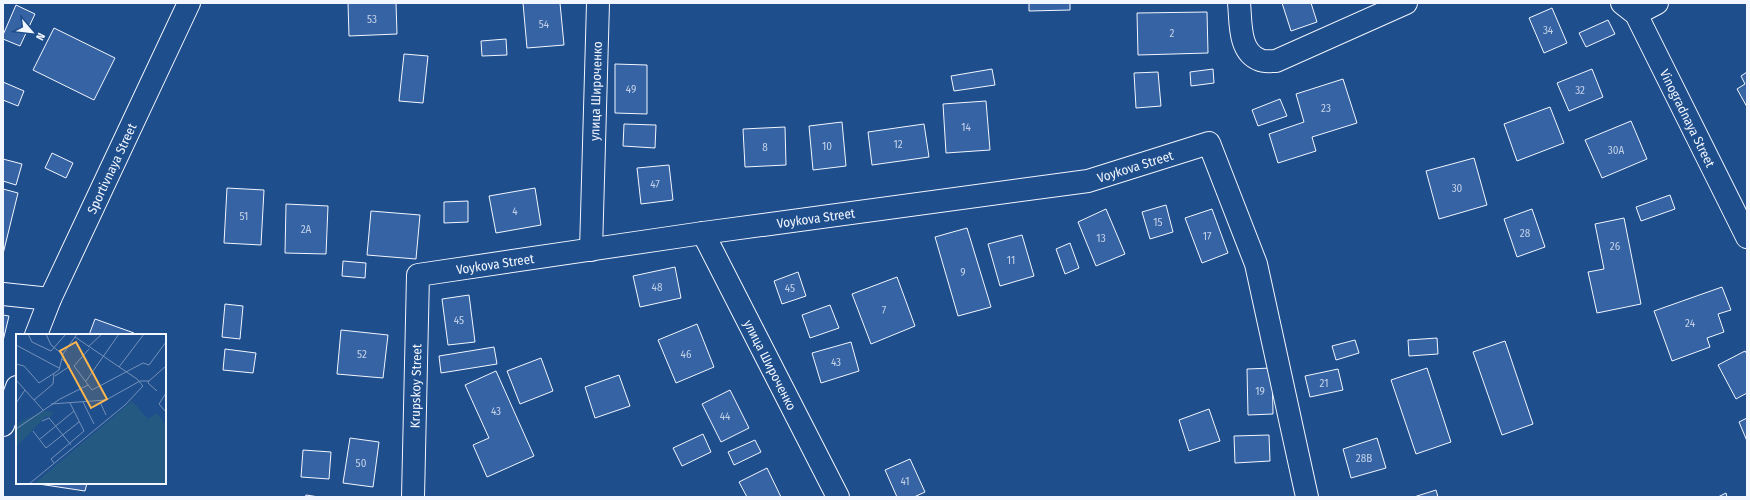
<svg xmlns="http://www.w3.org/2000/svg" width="1750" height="500" viewBox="0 0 1750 500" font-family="'Fira Sans Condensed',sans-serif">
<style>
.building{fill:#3563a3;stroke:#f2f6ff}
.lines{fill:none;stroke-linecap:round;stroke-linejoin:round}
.minor-casing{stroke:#f2f6ff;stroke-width:24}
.minor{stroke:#1f4e8c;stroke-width:22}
.labels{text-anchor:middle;stroke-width:3;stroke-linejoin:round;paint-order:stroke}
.number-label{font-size:11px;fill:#c3d1e8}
.street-label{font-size:13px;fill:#f2f6ff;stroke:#1f4e8c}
.inset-road{fill:none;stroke:#7391ba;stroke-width:1}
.view{fill:#ffb74d;fill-opacity:0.15;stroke:#ffb74d;stroke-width:2}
.inset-edge{fill:none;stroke:#f2f6ff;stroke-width:2}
</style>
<rect width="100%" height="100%" fill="#1f4e8c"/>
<g class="building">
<path d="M 348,3 L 396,3 L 397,34 L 349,36 Z"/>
<path d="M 523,3 L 560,3 L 564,45 L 527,48 Z"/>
<path d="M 1029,3 L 1070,3 L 1070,10 L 1029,11 Z"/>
<path d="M 1282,3 L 1311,3 L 1317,22 L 1291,31 Z"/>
<path d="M 16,5 L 35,14 L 20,46 L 3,39 L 3,35 Z"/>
<path d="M 1552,8 L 1567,43 L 1544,53 L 1529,18 Z"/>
<path d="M 1207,12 L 1208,53 L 1138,55 L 1137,13 Z"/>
<path d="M 1608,20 L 1615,34 L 1586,47 L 1579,33 Z"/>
<path d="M 54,28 L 115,58 L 94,100 L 33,70 Z"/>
<path d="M 506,39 L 507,55 L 482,56 L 481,41 Z"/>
<path d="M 404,54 L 428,56 L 423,103 L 399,101 Z"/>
<path d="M 615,64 L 647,65 L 647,114 L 615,113 Z"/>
<path d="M 992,69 L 995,85 L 954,91 L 951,76 Z"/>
<path d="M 1213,69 L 1214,83 L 1191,86 L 1190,72 Z"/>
<path d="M 1592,69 L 1603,97 L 1569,111 L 1557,83 Z"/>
<path d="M 1158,72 L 1161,106 L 1136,108 L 1134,73 Z"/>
<path d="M 1747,72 L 1747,107 L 1737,89 L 1745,84 L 1741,76 Z"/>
<path d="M 1343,79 L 1357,123 L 1312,137 L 1316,151 L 1278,163 L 1269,134 L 1304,122 L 1296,94 Z"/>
<path d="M 3,82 L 24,91 L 18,106 L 3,100 Z"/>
<path d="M 1280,99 L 1287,116 L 1258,126 L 1252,110 Z"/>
<path d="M 986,101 L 990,150 L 946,153 L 943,104 Z"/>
<path d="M 1550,107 L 1564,143 L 1517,161 L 1504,124 Z"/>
<path d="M 1631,121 L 1647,159 L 1602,178 L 1585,140 Z"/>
<path d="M 842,122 L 846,166 L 813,170 L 809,126 Z"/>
<path d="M 624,124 L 656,125 L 655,148 L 623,146 Z"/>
<path d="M 924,124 L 929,157 L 872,165 L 868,132 Z"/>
<path d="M 785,127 L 786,165 L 745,167 L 743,129 Z"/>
<path d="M 52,153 L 73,163 L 66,178 L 45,168 Z"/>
<path d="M 1474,158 L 1487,205 L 1439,219 L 1426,171 Z"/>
<path d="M 3,159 L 22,164 L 16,185 L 3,181 Z"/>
<path d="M 669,165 L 673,200 L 641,204 L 637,168 Z"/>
<path d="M 227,188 L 264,190 L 261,245 L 224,243 Z"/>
<path d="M 535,188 L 541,225 L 496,233 L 489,196 Z"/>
<path d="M 3,189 L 18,193 L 3,254 Z"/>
<path d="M 1670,195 L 1675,209 L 1641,221 L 1636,207 Z"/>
<path d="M 468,201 L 468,222 L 444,223 L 444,202 Z"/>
<path d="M 286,204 L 328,206 L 326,254 L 285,253 Z"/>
<path d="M 1166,205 L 1173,232 L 1150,239 L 1142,212 Z"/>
<path d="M 1106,209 L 1125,254 L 1096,266 L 1078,222 Z"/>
<path d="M 1212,209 L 1228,253 L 1202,263 L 1185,218 Z"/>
<path d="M 1532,209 L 1545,247 L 1517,257 L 1504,219 Z"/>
<path d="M 371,211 L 420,215 L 416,259 L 367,255 Z"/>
<path d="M 1624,218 L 1641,304 L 1597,313 L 1588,272 L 1604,269 L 1595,224 Z"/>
<path d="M 967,228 L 991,307 L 958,316 L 935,237 Z"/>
<path d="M 1022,235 L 1034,276 L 1000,286 L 988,244 Z"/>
<path d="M 1070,243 L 1079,268 L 1065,274 L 1056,249 Z"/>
<path d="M 343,261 L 366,263 L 365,278 L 342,276 Z"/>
<path d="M 675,267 L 681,298 L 640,307 L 633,276 Z"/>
<path d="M 798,272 L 806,296 L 782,304 L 774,281 Z"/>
<path d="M 897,277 L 915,326 L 871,344 L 852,294 Z"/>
<path d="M 1722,287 L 1731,310 L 1718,314 L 1724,332 L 1707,338 L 1710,347 L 1672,361 L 1654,311 Z"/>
<path d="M 469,295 L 475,342 L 448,345 L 442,299 Z"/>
<path d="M 225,304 L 243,306 L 240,339 L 222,337 Z"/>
<path d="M 830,305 L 839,328 L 810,338 L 802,315 Z"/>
<path d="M 3,315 L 9,316 L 3,341 Z"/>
<path d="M 95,319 L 134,333 L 133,335 L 89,335 Z"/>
<path d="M 697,324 L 714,367 L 676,383 L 658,340 Z"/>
<path d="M 341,330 L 388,335 L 383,378 L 337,374 Z"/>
<path d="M 1437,338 L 1438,354 L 1409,356 L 1408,340 Z"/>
<path d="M 1355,340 L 1359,353 L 1336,360 L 1332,346 Z"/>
<path d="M 1505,341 L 1533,424 L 1502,435 L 1473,352 Z"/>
<path d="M 851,342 L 859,371 L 821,383 L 812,353 Z"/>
<path d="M 494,347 L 497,364 L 441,373 L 439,356 Z"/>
<path d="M 225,349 L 256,353 L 253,373 L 223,370 Z"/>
<path d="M 1745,351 L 1747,354 L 1747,393 L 1736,399 L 1718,365 Z"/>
<path d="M 541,358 L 553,391 L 520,404 L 507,371 Z"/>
<path d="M 1272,368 L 1273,414 L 1248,415 L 1247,369 Z"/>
<path d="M 1427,368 L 1451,442 L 1416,454 L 1391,380 Z"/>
<path d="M 1338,369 L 1343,390 L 1310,397 L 1305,376 Z"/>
<path d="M 496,371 L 534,456 L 487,477 L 473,445 L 489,438 L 465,385 Z"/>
<path d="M 619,375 L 630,406 L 595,418 L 585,387 Z"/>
<path d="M 730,390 L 749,428 L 721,442 L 702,404 Z"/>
<path d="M 1209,409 L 1220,441 L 1189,451 L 1179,420 Z"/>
<path d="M 1747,418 L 1747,441 L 1739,422 Z"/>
<path d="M 703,434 L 711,452 L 682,466 L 673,448 Z"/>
<path d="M 1269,435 L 1270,461 L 1235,463 L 1234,436 Z"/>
<path d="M 350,438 L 379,442 L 373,487 L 343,483 Z"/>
<path d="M 1377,438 L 1386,468 L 1351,478 L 1343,449 Z"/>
<path d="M 755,440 L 761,452 L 734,465 L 728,452 Z"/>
<path d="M 303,450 L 331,452 L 329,479 L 301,477 Z"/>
<path d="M 910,459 L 925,492 L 914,497 L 897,497 L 885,470 Z"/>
<path d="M 767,468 L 781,497 L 747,497 L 739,482 Z"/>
<path d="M 32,483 L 87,483 L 85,491 Z"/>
<path d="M 1436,490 L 1438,497 L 1414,497 Z"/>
<path d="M 1726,493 L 1727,497 L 1718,497 Z"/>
<path d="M 306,495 L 319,497 L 305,497 Z"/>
</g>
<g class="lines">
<g class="minor-casing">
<g id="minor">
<path d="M 1239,3 C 1241,21 1238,52 1260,60 C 1264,62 1271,61 1276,61 L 1406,3"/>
<path id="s1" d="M 1622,3 L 1636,14 L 1747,237"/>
<path d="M 1636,14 L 1657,3"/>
<path id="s2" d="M 703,233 L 838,497"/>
<path id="s3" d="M 591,250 L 598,3"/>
<path d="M 3,294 L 50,299"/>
<path id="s4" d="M 36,335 L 50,299 L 189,3"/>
<path d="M 3,425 L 17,387"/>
<path id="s5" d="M 413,497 L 418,275 L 703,233 L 1088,181 L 1209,143 L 1256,264 L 1307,497"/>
</g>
</g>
<use href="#minor" class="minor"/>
</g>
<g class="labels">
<g class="number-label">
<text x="372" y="23">53</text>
<text x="544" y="28">54</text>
<text x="1548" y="34">34</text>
<text x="1172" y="37">2</text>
<text x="631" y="93">49</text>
<text x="1580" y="94">32</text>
<text x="1326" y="112">23</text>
<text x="966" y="131">14</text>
<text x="898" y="148">12</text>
<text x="827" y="150">10</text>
<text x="765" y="151">8</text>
<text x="1616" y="154">30А</text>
<text x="655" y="188">47</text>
<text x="1457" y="192">30</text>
<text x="515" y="215">4</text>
<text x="244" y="220">51</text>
<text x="1158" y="226">15</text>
<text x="306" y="233">2А</text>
<text x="1525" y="237">28</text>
<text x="1207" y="240">17</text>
<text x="1101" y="242">13</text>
<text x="1615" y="250">26</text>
<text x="1011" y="264">11</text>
<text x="963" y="276">9</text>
<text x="657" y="291">48</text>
<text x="790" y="292">45</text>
<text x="884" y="314">7</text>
<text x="459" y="324">45</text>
<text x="1690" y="327">24</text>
<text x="362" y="358">52</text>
<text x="686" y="358">46</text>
<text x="836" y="366">43</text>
<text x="1324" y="387">21</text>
<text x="1260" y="395">19</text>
<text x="496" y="415">43</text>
<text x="725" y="420">44</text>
<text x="1364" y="462">28В</text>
<text x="361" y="467">50</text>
<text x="905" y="485">41</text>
</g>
<g class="street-label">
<text dy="5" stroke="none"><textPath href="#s3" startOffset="159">улица Широченко</textPath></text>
<text dy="5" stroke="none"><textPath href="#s1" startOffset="134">Vinogradnaya Street</textPath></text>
<text dy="5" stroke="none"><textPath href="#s5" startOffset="948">Voykova Street</textPath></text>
<text dy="5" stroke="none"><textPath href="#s4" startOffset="183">Sportivnaya Street</textPath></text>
<text dy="5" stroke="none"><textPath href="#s5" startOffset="624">Voykova Street</textPath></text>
<text dy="5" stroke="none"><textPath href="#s5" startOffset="300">Voykova Street</textPath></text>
<text dy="5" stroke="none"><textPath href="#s2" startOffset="148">улица Широченко</textPath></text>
<text dy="5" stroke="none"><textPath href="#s5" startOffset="111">Krupskoy Street</textPath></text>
</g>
</g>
<g transform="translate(16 334)">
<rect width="150" height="150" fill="#1f4e8c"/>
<path d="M 116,67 L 132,85 L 141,79 L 150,91 L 150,150 L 18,150 ZM 29,77 L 37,78 L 34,84 L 30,82 L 0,113 L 0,93 L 5,87 Z" fill="#245a82"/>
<path class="inset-road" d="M 12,0 L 16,8 L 35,17 L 50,0M 30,0 L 35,11 L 46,20M 59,3 L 121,45 L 127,52M 0,11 L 43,34M 72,13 L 86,0M 73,15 L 58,32 L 76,56 L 127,29 L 133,31 L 150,8M 0,30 L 8,32 L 23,49 L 43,36 L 47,20 L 61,0M 103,33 L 128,0M 39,42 L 54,32 L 46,25M 0,46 L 27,76M 70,47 L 103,0M 133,47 L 132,49 L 141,57M 150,59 L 143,70 L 150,78M 18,66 L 37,50 L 38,39M 67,68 L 78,90M 84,68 L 90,81M 0,69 L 9,56M 35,70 L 90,66 L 124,47 L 133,47 L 150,32M 26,87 L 33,84 L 55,111M 0,95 L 44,65 L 72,51M 17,97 L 30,114 L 63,88M 24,105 L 58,77M 38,129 L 35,125 L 68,97 L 54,69M 13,150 L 109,71 L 127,52"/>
<path class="view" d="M 60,8 L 91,65 L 75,74 L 44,17 Z"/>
<rect width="150" height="150" class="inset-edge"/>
</g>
<rect width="1750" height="500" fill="none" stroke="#f2f6ff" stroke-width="8"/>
<g transform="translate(32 32) rotate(118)" stroke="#1f4e8c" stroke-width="3" paint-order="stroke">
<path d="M0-3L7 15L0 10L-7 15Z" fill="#f2f6ff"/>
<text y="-6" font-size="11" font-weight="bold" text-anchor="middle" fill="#f2f6ff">N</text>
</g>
</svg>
